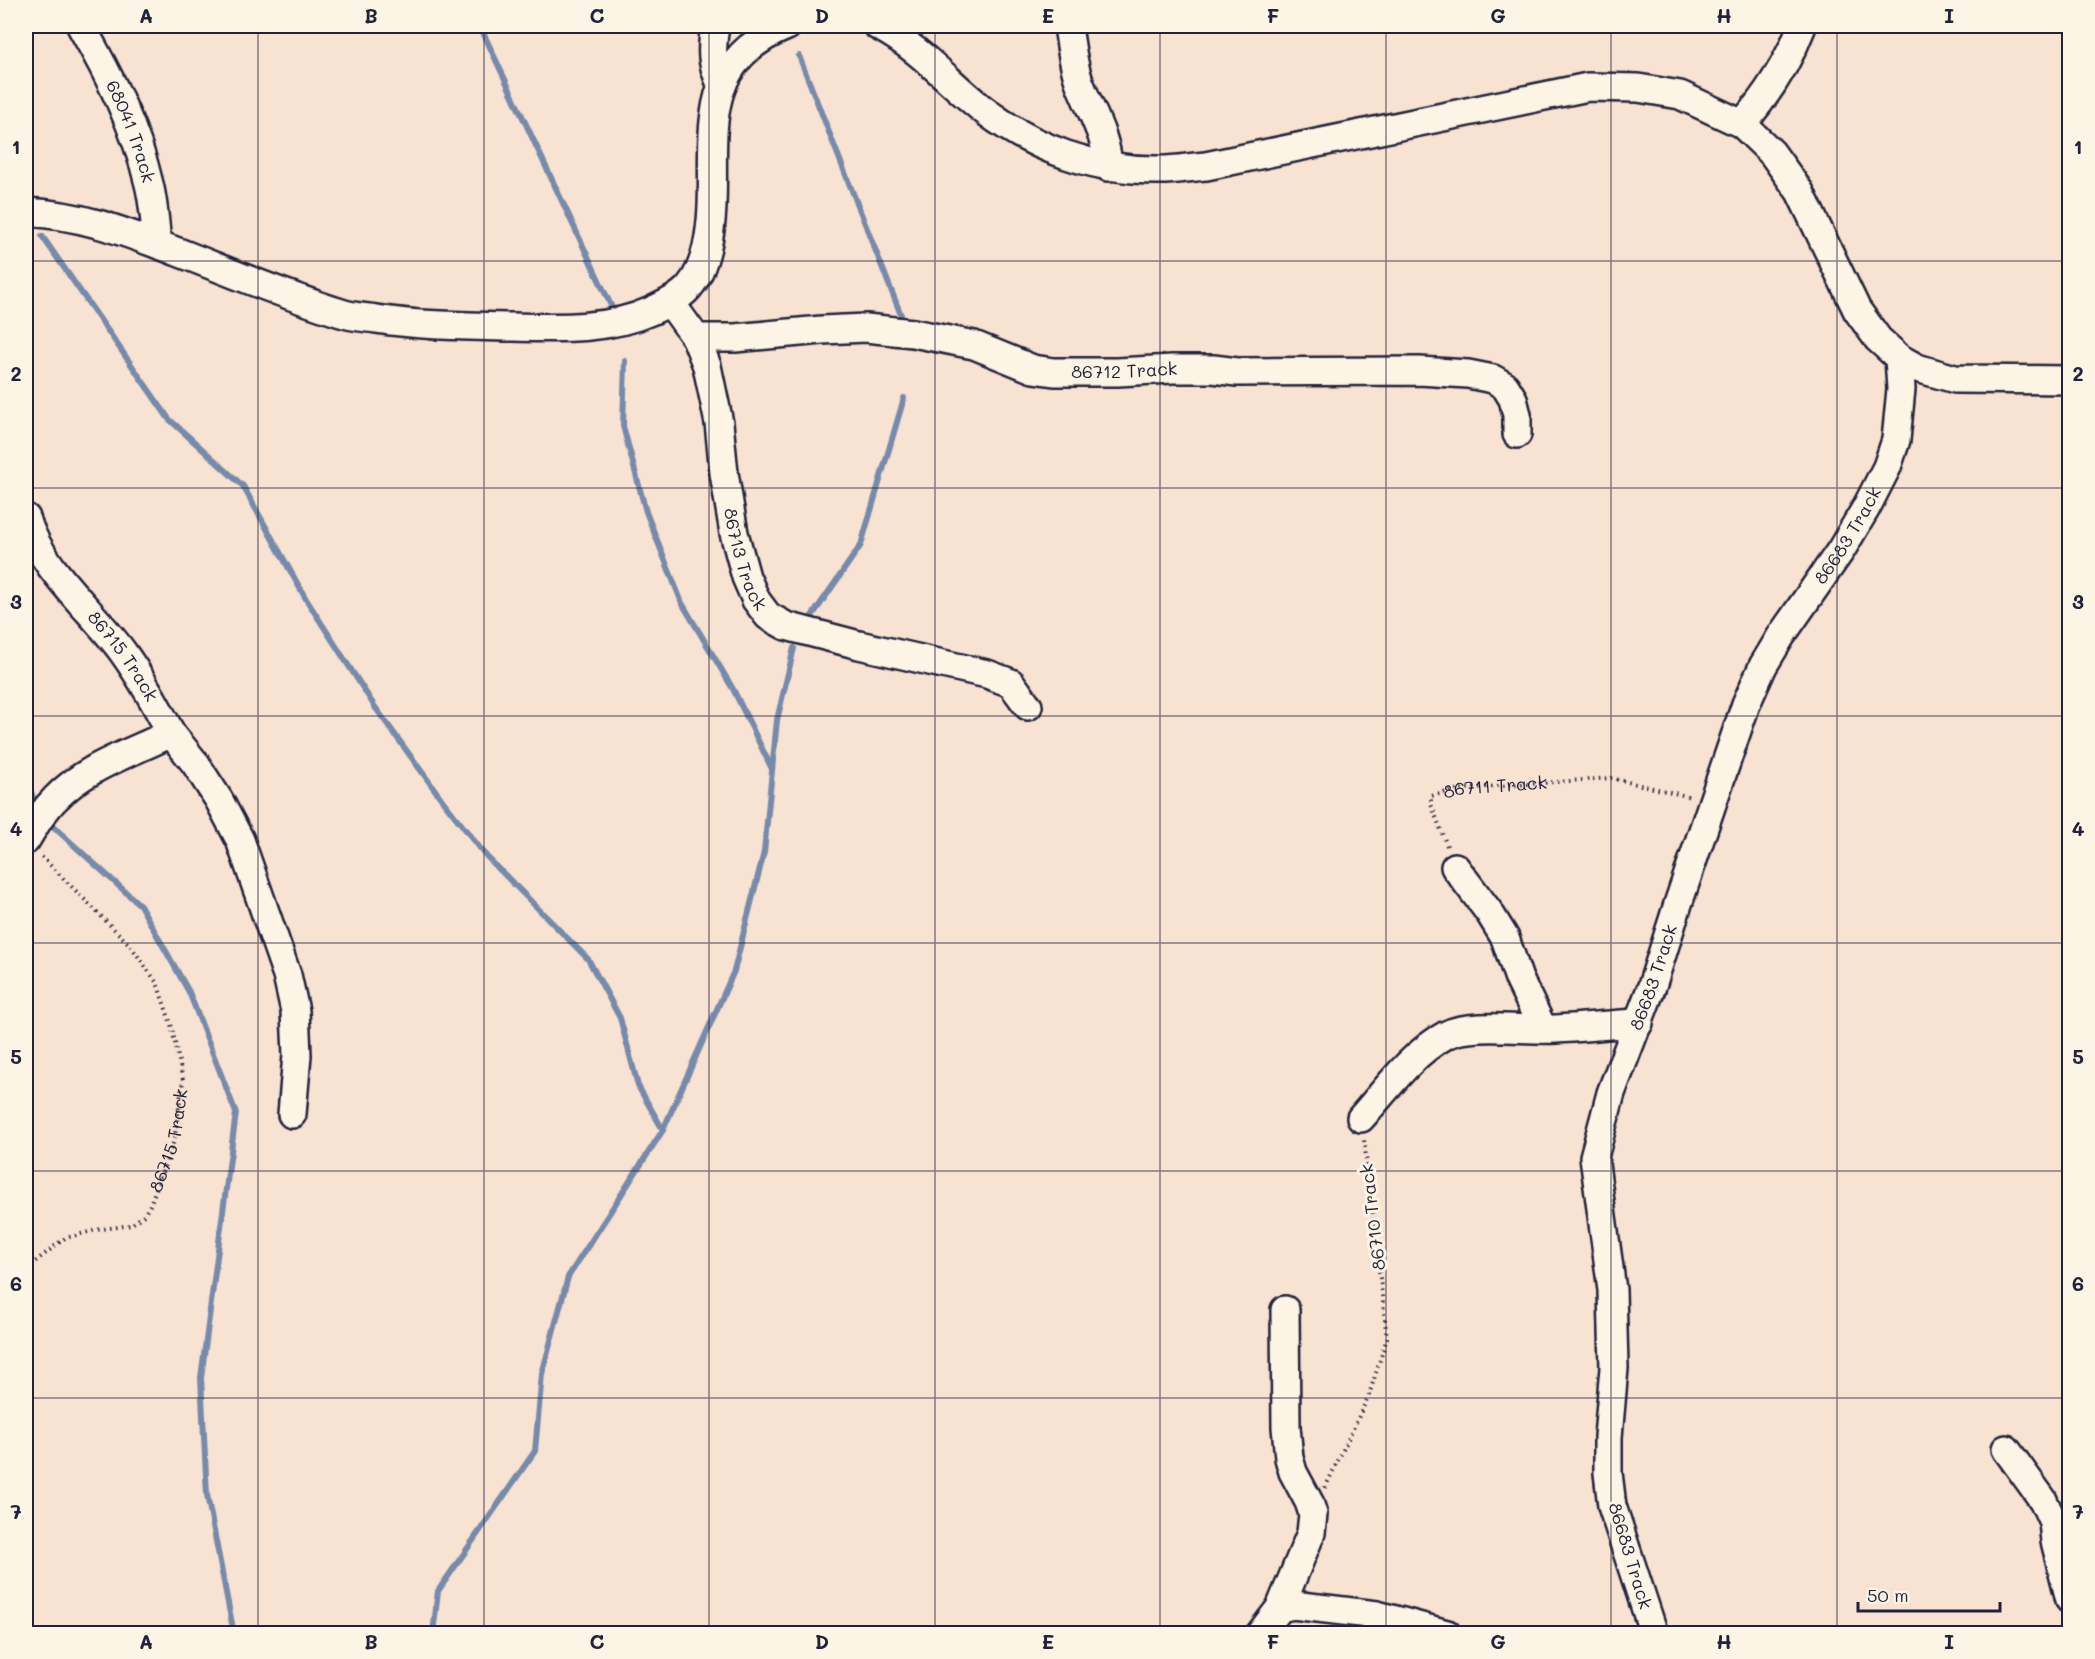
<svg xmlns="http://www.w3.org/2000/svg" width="2095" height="1659" viewBox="0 0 2095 1659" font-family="Mali,sans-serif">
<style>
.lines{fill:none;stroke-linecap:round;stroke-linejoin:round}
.stream{stroke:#768bab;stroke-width:6}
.minor-casing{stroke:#22223b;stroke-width:32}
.path{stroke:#22223b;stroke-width:4;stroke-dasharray:1.5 4.5;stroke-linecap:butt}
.minor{stroke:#fcf5e5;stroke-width:27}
.grid{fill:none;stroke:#22223b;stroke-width:1.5;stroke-opacity:0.55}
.labels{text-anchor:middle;stroke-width:6;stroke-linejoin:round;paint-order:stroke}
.street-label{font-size:18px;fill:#22223b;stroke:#fcf5e5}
.neatline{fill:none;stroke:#22223b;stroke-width:2}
.grid-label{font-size:20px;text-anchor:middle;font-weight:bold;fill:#22223b}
</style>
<rect width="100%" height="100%" fill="#f8e2d2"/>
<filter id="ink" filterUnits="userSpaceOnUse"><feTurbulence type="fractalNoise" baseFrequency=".0167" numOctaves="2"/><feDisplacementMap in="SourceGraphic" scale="12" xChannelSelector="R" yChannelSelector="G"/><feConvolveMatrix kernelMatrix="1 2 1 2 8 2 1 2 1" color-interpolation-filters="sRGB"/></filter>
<g filter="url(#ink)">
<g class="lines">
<g class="stream">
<path d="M 480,26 L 614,312"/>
<path d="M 799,56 L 901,315"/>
<path d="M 26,185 L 27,190"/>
<path d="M 42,236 L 169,419 L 243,486 L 306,599 L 375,707 L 443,801 L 487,857 L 588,959 L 620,1018 L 638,1086 L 663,1130"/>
<path d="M 625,361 L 623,426 L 646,512 L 682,603 L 733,689 L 772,769"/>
<path d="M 810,619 L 861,545 L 904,398"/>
<path d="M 26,780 L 37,807"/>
<path d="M 46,820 L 140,905 L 189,992 L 236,1113 L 201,1378 L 207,1495 L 234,1634"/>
<path d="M 433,1634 L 438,1591 L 535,1451 L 542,1374 L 568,1277 L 663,1130 L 734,971 L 764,852 L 777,720 L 794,648"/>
</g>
<g class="minor-casing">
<g id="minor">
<path id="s3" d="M 81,26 C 109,75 136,128 149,184 C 154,204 155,224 157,244"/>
<path d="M 715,26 C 711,51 711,63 722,86"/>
<path d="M 878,26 C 919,47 949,83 985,111 C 1035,149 1094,170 1156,170 C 1172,171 1190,167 1206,166 L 1588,87 L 1638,88 L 1680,95 L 1742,124 L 1772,153 L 1800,192 L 1857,310 L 1878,339 L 1899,358 L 1917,368 L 1955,379 L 2070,380"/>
<path d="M 1068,26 C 1071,45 1073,66 1080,84 C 1091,112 1107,137 1108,167"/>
<path d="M 1742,124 C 1768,94 1788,63 1802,26"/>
<path d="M 26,212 C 83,215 125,232 178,252 C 232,273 286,296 341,313 C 352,317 364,317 376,319 C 421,326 468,326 514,327 C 560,328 609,330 651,311 C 664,305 680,298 689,287 C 698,277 704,260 707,247 C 726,163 680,68 787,26"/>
<path id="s4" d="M 670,302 L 696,338 L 707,366 L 719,423 L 724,473 L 734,533 L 746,577 L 756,600 L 768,616 L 786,626 L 859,645 L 987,674 L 1011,683 L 1028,706"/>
<path id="s5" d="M 696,338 L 735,338 L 822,330 L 866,328 L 913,333 L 974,345 L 1033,369 L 1054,372 L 1117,372 L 1173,369 L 1213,369 L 1237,372 L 1419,371 L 1468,374 L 1493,379 L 1505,386 L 1513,399 L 1517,415 L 1517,434"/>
<path id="s6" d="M 26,518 C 40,568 91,609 122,651 C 141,677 156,705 171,733 C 132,753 86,766 55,799 C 43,811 35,825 26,840"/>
<path d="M 171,733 L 195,763 L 219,800 L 240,840 L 287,975 L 295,1011 L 297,1055 L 292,1114"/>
<path d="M 1455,867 L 1489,912 L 1505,938 L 1519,979 L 1543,1029"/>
<path d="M 1361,1118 C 1387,1089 1411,1054 1446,1035 C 1471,1022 1527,1031 1556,1029 C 1583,1028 1611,1024 1639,1023"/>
<path d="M 2006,1449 L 2043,1500 L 2053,1522 L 2055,1541 L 2070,1600"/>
<path d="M 1280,1608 L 1311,1533 L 1313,1514 L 1309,1502 L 1293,1472 L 1289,1458 L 1286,1427 L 1285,1310"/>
<path d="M 1260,1634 L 1280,1608 L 1293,1605 L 1377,1615 L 1447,1634"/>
<path id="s7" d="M 1654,1634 L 1612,1506 L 1608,1473 L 1608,1437 L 1614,1368 L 1612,1290 L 1594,1157 L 1611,1093 L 1652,986 L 1678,904 L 1746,704 L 1763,666 L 1781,636 L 1841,550 L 1866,508 L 1887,467 L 1896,440 L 1901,389 L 1899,358"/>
</g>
</g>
<g class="path">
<path id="s1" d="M 1447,846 L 1431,804 L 1431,796 L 1459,789 L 1611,778 L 1691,797"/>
<path d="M 26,1226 L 30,1241 L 28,1265"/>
<path id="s2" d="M 26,1269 L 65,1238 L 96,1230 L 131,1225 L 144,1215 L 150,1205 L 174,1141 L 183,1080 L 171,1024 L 157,983 L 130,945 L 41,856"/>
<path d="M 1325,1488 L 1369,1395 L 1387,1338 L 1364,1140"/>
</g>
<use href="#minor" class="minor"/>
</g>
</g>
<path class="grid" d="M 258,26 L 258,1634M 484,26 L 484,1634M 709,26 L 709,1634M 935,26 L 935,1634M 1160,26 L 1160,1634M 1386,26 L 1386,1634M 1611,26 L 1611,1634M 1837,26 L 1837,1634M 26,261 L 2070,261M 26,488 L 2070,488M 26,716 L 2070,716M 26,943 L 2070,943M 26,1171 L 2070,1171M 26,1398 L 2070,1398"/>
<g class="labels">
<g class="street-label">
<text dy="6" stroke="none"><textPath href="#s3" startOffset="117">68041 Track</textPath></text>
<text dy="6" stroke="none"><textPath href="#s5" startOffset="435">86712 Track</textPath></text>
<text dy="6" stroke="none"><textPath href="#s7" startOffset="1161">86683 Track</textPath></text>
<text dy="6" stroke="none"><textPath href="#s4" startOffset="272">86713 Track</textPath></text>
<text dy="6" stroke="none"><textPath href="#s6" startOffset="170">86715 Track</textPath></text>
<text dy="6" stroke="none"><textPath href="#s1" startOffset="118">86711 Track</textPath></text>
<text dy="6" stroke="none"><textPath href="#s7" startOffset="675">86683 Track</textPath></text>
<text dy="6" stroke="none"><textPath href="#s2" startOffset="213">86715 Track</textPath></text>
<text transform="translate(1373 1217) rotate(-97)" y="6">86710 Track</text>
<text transform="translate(1630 1556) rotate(73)" y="6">86683 Track</text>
</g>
</g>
<rect width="2095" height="1659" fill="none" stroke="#fcf5e5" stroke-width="66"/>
<path d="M1858 1602v9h142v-9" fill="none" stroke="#22223b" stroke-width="3"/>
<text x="1867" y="1602" font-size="18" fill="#22223b" stroke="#fcf5e5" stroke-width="4.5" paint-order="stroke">50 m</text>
<rect x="33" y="33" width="2029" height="1593" class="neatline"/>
<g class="grid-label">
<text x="146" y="23">A</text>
<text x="371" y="23">B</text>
<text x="597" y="23">C</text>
<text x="822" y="23">D</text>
<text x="1048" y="23">E</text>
<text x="1273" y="23">F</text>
<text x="1498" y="23">G</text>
<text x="1724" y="23">H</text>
<text x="1949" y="23">I</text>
<text x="16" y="154">1</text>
<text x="2078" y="154">1</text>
<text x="16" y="381">2</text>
<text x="2078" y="381">2</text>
<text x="16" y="609">3</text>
<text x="2078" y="609">3</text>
<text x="16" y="836">4</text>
<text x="2078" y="836">4</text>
<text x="16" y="1064">5</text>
<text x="2078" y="1064">5</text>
<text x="16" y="1291">6</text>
<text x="2078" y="1291">6</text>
<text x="16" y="1519">7</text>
<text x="2078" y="1519">7</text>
<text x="146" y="1649">A</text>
<text x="371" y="1649">B</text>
<text x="597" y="1649">C</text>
<text x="822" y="1649">D</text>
<text x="1048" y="1649">E</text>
<text x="1273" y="1649">F</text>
<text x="1498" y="1649">G</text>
<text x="1724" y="1649">H</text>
<text x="1949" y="1649">I</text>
</g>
</svg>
